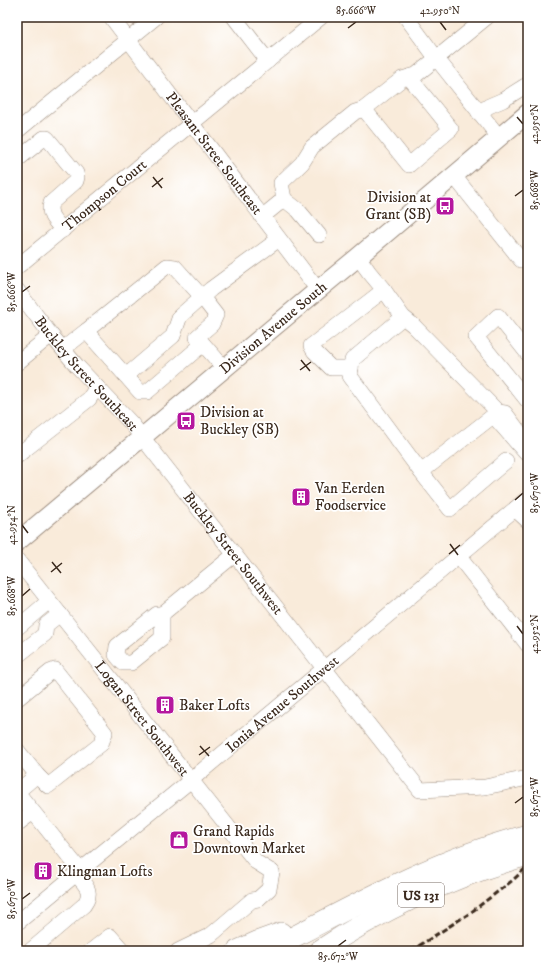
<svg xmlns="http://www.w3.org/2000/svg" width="545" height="968" viewBox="0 0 545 968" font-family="'IM FELL DW Pica',serif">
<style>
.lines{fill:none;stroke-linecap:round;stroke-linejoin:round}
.minor-casing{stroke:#9a8a7c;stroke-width:16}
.major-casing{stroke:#9a8a7c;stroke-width:20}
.highway-casing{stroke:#9a8a7c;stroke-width:22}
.minor{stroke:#fff;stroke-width:15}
.major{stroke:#fff;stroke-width:18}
.highway{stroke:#fff;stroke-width:21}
.rail{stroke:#3b2a1e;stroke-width:3;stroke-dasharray:6 3;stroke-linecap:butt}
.ticks{fill:none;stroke:#3b2a1e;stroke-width:1.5}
.labels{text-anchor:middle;stroke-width:3.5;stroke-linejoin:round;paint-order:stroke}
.shield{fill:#fff;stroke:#766a62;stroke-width:1}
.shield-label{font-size:14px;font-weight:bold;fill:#3b2a1e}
.street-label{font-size:15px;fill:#3b2a1e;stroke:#fff}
.poi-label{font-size:15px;fill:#3b2a1e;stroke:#fff;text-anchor:start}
.neatline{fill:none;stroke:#3b2a1e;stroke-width:1.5}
.ticks-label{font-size:10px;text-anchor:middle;fill:#3b2a1e}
</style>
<rect width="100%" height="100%" fill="#fff"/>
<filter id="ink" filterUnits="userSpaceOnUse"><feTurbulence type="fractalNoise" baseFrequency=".025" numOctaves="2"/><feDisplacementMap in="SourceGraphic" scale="8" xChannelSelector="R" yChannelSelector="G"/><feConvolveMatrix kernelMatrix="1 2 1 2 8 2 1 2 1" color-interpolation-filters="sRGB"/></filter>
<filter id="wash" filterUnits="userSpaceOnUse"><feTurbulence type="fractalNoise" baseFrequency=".012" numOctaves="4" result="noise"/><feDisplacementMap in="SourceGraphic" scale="16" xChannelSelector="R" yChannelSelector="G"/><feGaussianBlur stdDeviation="0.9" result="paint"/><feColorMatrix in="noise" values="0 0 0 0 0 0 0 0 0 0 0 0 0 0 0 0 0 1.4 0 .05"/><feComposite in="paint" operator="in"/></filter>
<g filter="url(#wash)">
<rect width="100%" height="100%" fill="#f9ebda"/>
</g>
<g filter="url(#ink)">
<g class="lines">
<g class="minor-casing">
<g id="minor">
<path id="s1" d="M 111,17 L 318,290"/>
<path d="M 234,17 L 268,61"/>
<path d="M 406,17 L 437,59 L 499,137"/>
<path d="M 364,109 L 409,165 L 451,129 L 409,77"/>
<path d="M 479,113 L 489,106 L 503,100 L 525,86 L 528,86"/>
<path d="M 17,131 L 156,17"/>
<path d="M 17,160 L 44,138 L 47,138 L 76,173 L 77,177 L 76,181 L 51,203 C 47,215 56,222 63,230"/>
<path d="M 454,176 L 521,260"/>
<path d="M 284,199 L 298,210 L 319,235"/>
<path d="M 262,217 L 284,199 L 281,183 L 302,163 L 312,147 L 355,112 L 364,109 L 402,79 L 416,75 L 487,17"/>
<path d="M 358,257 L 369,272 L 384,290 L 403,317"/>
<path id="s2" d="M 17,267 L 321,17"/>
<path id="s3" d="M 17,290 L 51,335 L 77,366 L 131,423 L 420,790 L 485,787 L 528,778"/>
<path d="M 403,317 L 413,325 L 498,412 L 421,472 L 350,376 L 352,360 Z"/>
<path d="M 86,331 L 167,266 L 175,267 L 202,297 L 216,315 L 212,324 L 197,337 L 224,368"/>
<path d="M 63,349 L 86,331 L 126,376 L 173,336 L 180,316 L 211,289 L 279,239"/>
<path d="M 17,363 L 51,335"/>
<path d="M 351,368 L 331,368 L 314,351 L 311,346 L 384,290"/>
<path d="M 126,376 L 140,392 L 147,392 L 203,344"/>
<path d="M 527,400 L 476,337 L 498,316 L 528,354"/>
<path d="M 528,444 L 505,413 L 498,412 L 498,421 L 525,452 L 528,453"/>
<path d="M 17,456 L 23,451 L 89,399 L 97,387"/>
<path d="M 421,472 L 450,509 L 506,461"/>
<path d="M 515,509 L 528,521"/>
<path d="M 459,557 L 528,645"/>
<path id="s4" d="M 17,560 L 256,862 L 272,872"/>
<path d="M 157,614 L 162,614 L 162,638 L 131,663 L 123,663 L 116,655 L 117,646 Z"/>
<path d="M 162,614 L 234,555"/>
<path d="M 17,628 L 49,601"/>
<path d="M 17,656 L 45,634 L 46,625 L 60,614"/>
<path d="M 17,699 L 50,672 L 55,670 L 105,733 L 101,744 L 48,786 L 37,775 L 17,750"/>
<path d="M 37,775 L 17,792 L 80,870"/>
<path d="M 17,824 L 33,812"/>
<path id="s5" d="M 17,923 L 76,874 L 191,780 L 528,498"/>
<path d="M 30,951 L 84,905 C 94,891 85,885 76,874"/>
<path d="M 91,951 L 110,936 L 123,951"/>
<path d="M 178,951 L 211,935 L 252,900 L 258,899 L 269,889 L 272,872"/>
</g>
</g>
<g class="major-casing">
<g id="major">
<path id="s6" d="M 17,542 L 318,290 L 358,257 L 528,113"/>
</g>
</g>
<g class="highway-casing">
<g id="highway">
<path d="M 237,951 L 259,941 L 281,933"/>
<path d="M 267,951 C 351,907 435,859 528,835"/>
<path d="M 319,951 C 383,909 454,876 528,855"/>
</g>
</g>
<use href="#minor" class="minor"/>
<use href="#major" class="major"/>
<use href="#highway" class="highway"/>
<g class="rail">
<path d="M 411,951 L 470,913 L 513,880 L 528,866"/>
<path d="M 523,951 L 528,934"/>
</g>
</g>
</g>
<path class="ticks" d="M 440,22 L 446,30M 348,28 L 356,22M 517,117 L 523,124M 153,177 L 162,188M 152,187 L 163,178M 515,196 L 523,190M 22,292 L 30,286M 301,360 L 310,371M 300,370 L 311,362M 515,500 L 523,493M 22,525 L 28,533M 450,544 L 458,555M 449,554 L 460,545M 52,562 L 61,573M 51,572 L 62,563M 22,596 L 30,589M 517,626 L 523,634M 200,746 L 209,756M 199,755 L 210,747M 515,803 L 523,797M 22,899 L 30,893M 338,946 L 346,940"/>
<defs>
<g id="bus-square" transform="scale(1)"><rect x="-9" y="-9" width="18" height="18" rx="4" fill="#b5179e" stroke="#fff"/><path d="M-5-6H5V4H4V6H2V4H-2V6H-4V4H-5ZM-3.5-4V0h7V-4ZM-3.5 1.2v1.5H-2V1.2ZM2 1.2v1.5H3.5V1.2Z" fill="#fff"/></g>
<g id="building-square" transform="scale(1)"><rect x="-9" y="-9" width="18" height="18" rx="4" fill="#b5179e" stroke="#fff"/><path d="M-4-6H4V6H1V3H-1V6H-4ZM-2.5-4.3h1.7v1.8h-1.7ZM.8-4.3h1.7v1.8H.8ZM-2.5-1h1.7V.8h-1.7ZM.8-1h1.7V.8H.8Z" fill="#fff"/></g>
<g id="shop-square" transform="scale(1)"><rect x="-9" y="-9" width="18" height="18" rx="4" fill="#b5179e" stroke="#fff"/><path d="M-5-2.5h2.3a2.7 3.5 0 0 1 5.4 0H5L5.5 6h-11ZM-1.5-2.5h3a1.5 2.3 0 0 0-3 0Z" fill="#fff"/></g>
</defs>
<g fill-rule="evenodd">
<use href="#bus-square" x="445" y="206"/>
<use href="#bus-square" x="186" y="421"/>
<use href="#building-square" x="301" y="497"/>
<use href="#building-square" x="165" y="705"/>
<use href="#shop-square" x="179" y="840"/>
<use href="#building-square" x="43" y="871"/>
</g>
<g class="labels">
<rect class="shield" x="398" y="883" width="46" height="24" rx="3"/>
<g class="shield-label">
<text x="421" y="900">US 131</text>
</g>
<g class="street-label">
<text dy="5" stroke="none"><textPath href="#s1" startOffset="171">Pleasant Street Southeast</textPath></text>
<text dy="5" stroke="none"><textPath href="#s2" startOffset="113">Thompson Court</textPath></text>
<text dy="5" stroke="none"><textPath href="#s6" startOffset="334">Division Avenue South</textPath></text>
<text dy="5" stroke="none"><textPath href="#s3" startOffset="109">Buckley Street Southeast</textPath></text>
<text dy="5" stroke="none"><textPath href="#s3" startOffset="341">Buckley Street Southwest</textPath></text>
<text dy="5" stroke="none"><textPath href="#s5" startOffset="344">Ionia Avenue Southwest</textPath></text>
<text dy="5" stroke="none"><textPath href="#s4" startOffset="202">Logan Street Southwest</textPath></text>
</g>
<g class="poi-label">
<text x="431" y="202" text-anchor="end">Division at<tspan x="431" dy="17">Grant (SB)</tspan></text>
<text x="200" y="417">Division at<tspan x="200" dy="17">Buckley (SB)</tspan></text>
<text x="315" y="493">Van Eerden<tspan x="315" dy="17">Foodservice</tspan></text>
<text x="179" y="710">Baker Lofts</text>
<text x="193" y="836">Grand Rapids<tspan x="193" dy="17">Downtown Market</tspan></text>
<text x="57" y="876">Klingman Lofts</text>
</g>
</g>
<rect width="545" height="968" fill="none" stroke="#fff" stroke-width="44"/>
<rect x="22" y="22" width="501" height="924" class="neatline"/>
<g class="ticks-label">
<text x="356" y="14">85.666°W</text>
<text x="440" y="14">42.950°N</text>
<text transform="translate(534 124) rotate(-90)" y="4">42.950°N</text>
<text transform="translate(534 190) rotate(-90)" y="4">85.668°W</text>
<text transform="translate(11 292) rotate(-90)" y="4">85.666°W</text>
<text transform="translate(534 493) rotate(-90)" y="4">85.670°W</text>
<text transform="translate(11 525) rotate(-90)" y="4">42.954°N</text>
<text transform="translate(11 596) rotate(-90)" y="4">85.668°W</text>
<text transform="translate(534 634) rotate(-90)" y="4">42.952°N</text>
<text transform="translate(534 797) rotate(-90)" y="4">85.672°W</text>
<text transform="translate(11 899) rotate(-90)" y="4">85.670°W</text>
<text x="338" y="960">85.672°W</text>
</g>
</svg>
